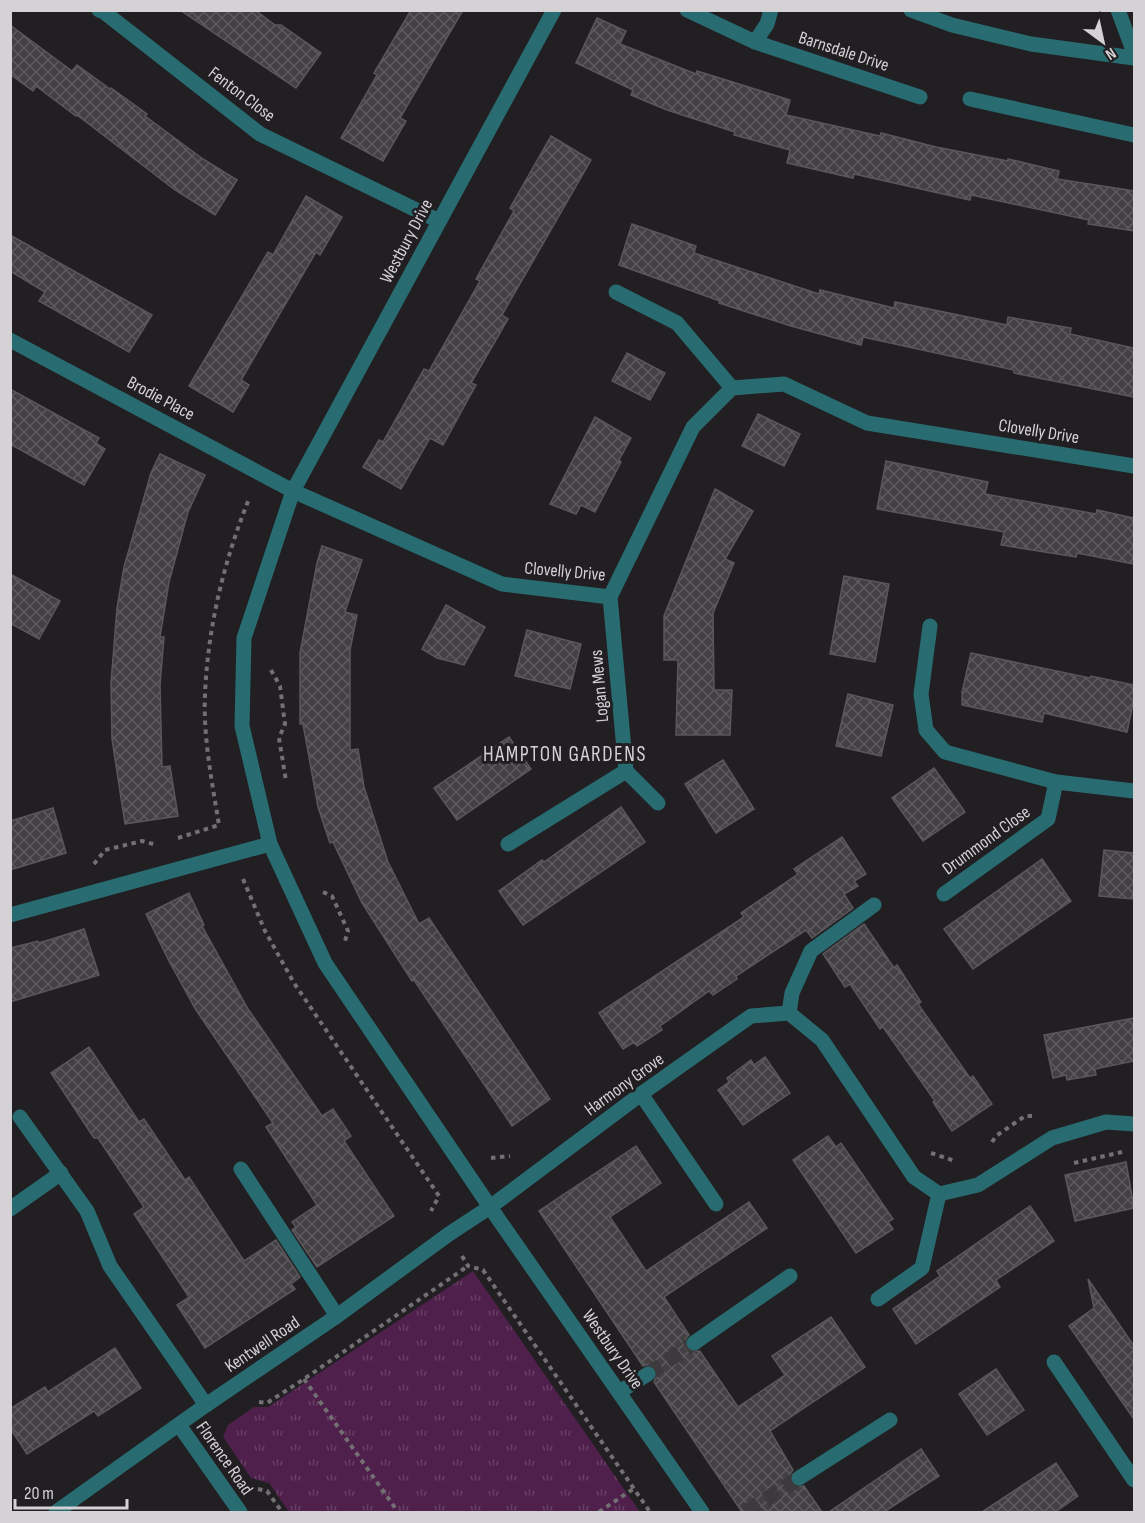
<svg xmlns="http://www.w3.org/2000/svg" width="1145" height="1523" viewBox="0 0 1145 1523" font-family="'Sofia Sans Condensed',sans-serif">
<style>
.grass{fill:url(#grass-tufts)}
.building{fill:url(#building-cross-hatch);stroke:#5a575a;stroke-width:1.5}
.lines{fill:none;stroke-linecap:round;stroke-linejoin:round}
.minor-tunnel{stroke:#3c3a3c;stroke-width:15;stroke-dasharray:15 8;stroke-linecap:butt}
.path{stroke:#727072;stroke-width:4;stroke-dasharray:4.5 4.5;stroke-linecap:butt}
.minor{stroke:#286c72;stroke-width:15}
.labels{text-anchor:middle;stroke-width:6;stroke-linejoin:round;paint-order:stroke}
.street-label{font-size:18px;fill:#d4d2d4;stroke:#211f21}
.quarter-label{font-size:21px;letter-spacing:1.5px;fill:#d4d2d4;stroke:#211f21}
</style>
<defs>
<pattern id="grass-tufts" width="24" height="20" patternUnits="userSpaceOnUse" patternTransform="scale(1.5)"><rect width="24" height="20" fill="#4e204b"/><path d="M3 7l-1-3M5 7V3M7 7l1-3M15 17l-1-3M17 17v-4M19 17l1-3" fill="none" stroke="#674064"/></pattern>
<pattern id="building-cross-hatch" width="8" height="8" patternUnits="userSpaceOnUse" patternTransform="scale(1.5)"><rect width="8" height="8" fill="#434043"/><path d="M0 0l8 8M0 8l8-8" fill="none" stroke="#5d5b5d"/></pattern>
</defs>
<rect width="100%" height="100%" fill="#211f21"/>
<path class="grass" d="M 473,1271 L 640,1512 L 289,1512 L 269,1483 L 251,1478 L 223,1437 L 228,1425 L 254,1407 L 268,1407 Z"/>
<g class="building">
<path d="M 180,10 L 255,10 L 275,25 L 281,25 L 321,53 L 296,88 Z"/>
<path d="M 411,10 L 463,10 L 400,118 L 406,121 L 383,161 L 341,138 L 377,75 L 374,73 Z"/>
<path d="M 597,18 L 626,31 L 620,44 L 696,74 L 697,71 L 790,100 L 786,115 L 880,136 L 881,133 L 936,147 L 1008,161 L 1008,159 L 1059,171 L 1057,179 L 1134,191 L 1134,231 L 1088,224 L 1089,220 L 971,195 L 970,200 L 854,174 L 853,178 L 787,163 L 790,150 L 734,135 L 735,132 L 667,110 L 631,95 L 633,90 L 576,63 Z"/>
<path d="M 10,25 L 72,71 L 77,65 L 110,89 L 111,88 L 147,114 L 145,116 L 203,159 L 237,180 L 215,215 L 175,190 L 77,115 L 76,116 L 36,86 L 33,91 L 10,74 Z"/>
<path d="M 551,136 L 591,160 L 502,315 L 508,319 L 471,383 L 476,385 L 443,445 L 430,438 L 401,489 L 363,467 L 379,440 L 383,442 L 424,369 L 429,371 L 480,281 L 476,279 L 514,211 L 510,208 Z"/>
<path d="M 306,196 L 342,217 L 320,255 L 316,252 L 241,380 L 249,385 L 233,412 L 189,386 L 268,252 L 273,255 Z"/>
<path d="M 632,224 L 696,246 L 694,253 L 819,294 L 820,290 L 894,308 L 895,302 L 1007,325 L 1008,317 L 1071,328 L 1070,334 L 1134,348 L 1134,397 L 1014,373 L 1014,370 L 863,337 L 861,345 L 791,326 L 719,303 L 720,301 L 619,265 Z"/>
<path d="M 10,235 L 152,315 L 129,352 L 39,301 L 45,292 L 10,271 Z"/>
<path d="M 627,353 L 665,373 L 650,400 L 612,381 Z"/>
<path d="M 10,389 L 99,438 L 96,443 L 105,449 L 84,485 L 10,444 Z"/>
<path d="M 758,414 L 800,434 L 784,466 L 742,446 Z"/>
<path d="M 595,417 L 631,438 L 619,460 L 621,462 L 595,512 L 581,505 L 576,514 L 550,504 Z"/>
<path d="M 160,454 L 205,475 L 188,512 L 169,582 L 160,637 L 164,637 L 160,685 L 162,767 L 170,766 L 178,816 L 125,824 L 112,739 L 111,683 L 117,608 L 124,567 L 151,473 Z"/>
<path d="M 886,461 L 988,482 L 985,494 L 1096,514 L 1097,510 L 1134,518 L 1134,564 L 1077,553 L 1076,557 L 1001,545 L 1004,532 L 877,509 Z"/>
<path d="M 715,489 L 753,511 L 725,559 L 734,563 L 713,613 L 714,690 L 732,690 L 730,735 L 676,735 L 678,660 L 664,660 L 664,616 Z"/>
<path d="M 322,546 L 362,560 L 345,612 L 357,615 L 350,650 L 350,750 L 358,749 L 364,787 L 388,862 L 419,924 L 429,918 L 550,1099 L 512,1126 L 414,980 L 412,981 L 362,903 L 333,842 L 330,843 L 318,807 L 303,724 L 300,724 L 300,653 L 317,563 Z"/>
<path d="M 10,574 L 60,601 L 39,639 L 10,623 Z"/>
<path d="M 844,576 L 889,584 L 875,662 L 830,654 Z"/>
<path d="M 446,605 L 485,627 L 464,665 L 437,658 L 422,649 Z"/>
<path d="M 527,630 L 581,644 L 570,689 L 515,676 Z"/>
<path d="M 971,653 L 1090,678 L 1091,676 L 1134,685 L 1134,699 L 1127,732 L 1044,713 L 1042,722 L 962,705 L 962,692 Z"/>
<path d="M 848,694 L 893,705 L 881,756 L 836,746 Z"/>
<path d="M 509,737 L 531,769 L 457,820 L 434,788 Z"/>
<path d="M 723,760 L 754,809 L 716,833 L 685,784 Z"/>
<path d="M 934,768 L 965,812 L 923,841 L 892,798 Z"/>
<path d="M 621,807 L 645,842 L 523,925 L 499,891 L 542,860 L 544,862 Z"/>
<path d="M 53,808 L 66,853 L 10,870 L 10,821 Z"/>
<path d="M 842,837 L 866,874 L 854,881 L 858,886 L 844,894 L 853,908 L 812,938 L 806,930 L 736,976 L 737,979 L 713,995 L 709,991 L 660,1026 L 662,1030 L 637,1046 L 634,1042 L 623,1049 L 599,1013 L 744,917 L 741,913 L 798,874 L 794,869 Z"/>
<path d="M 1104,850 L 1134,853 L 1134,899 L 1099,896 Z"/>
<path d="M 1042,859 L 1071,901 L 973,969 L 944,929 Z"/>
<path d="M 189,893 L 204,925 L 202,926 L 248,1009 L 322,1116 L 333,1109 L 351,1136 L 344,1141 L 394,1216 L 317,1267 L 292,1230 L 296,1227 L 292,1222 L 317,1205 L 266,1127 L 273,1123 L 196,1010 L 169,961 L 146,914 Z"/>
<path d="M 864,924 L 894,968 L 897,965 L 921,1002 L 918,1004 L 970,1078 L 973,1076 L 992,1104 L 952,1131 L 933,1102 L 935,1101 L 883,1027 L 880,1029 L 850,984 L 845,987 L 823,954 Z"/>
<path d="M 84,929 L 99,975 L 10,1002 L 10,948 L 38,941 L 39,943 Z"/>
<path d="M 1134,1018 L 1134,1061 L 1095,1069 L 1096,1075 L 1067,1080 L 1066,1075 L 1053,1078 L 1044,1035 Z"/>
<path d="M 89,1047 L 139,1122 L 144,1119 L 185,1180 L 189,1177 L 244,1261 L 276,1240 L 300,1277 L 291,1284 L 295,1289 L 205,1348 L 177,1305 L 189,1297 L 134,1214 L 144,1207 L 98,1138 L 94,1138 L 51,1073 Z"/>
<path d="M 765,1057 L 790,1093 L 743,1125 L 718,1090 L 729,1082 L 727,1078 L 751,1060 L 754,1065 Z"/>
<path d="M 828,1136 L 836,1147 L 841,1143 L 893,1219 L 888,1222 L 893,1229 L 856,1253 L 793,1160 Z"/>
<path d="M 636,1146 L 661,1183 L 610,1217 L 646,1271 L 749,1202 L 767,1228 L 664,1297 L 689,1335 L 685,1339 L 686,1348 L 690,1352 L 700,1351 L 701,1353 L 738,1407 L 785,1375 L 772,1356 L 831,1317 L 865,1367 L 770,1431 L 793,1470 L 790,1474 L 791,1483 L 795,1487 L 804,1486 L 822,1512 L 742,1512 L 654,1382 L 658,1374 L 656,1368 L 648,1364 L 643,1366 L 539,1211 Z"/>
<path d="M 1126,1162 L 1134,1208 L 1075,1221 L 1065,1175 Z"/>
<path d="M 1030,1206 L 1054,1241 L 996,1280 L 1000,1287 L 916,1344 L 893,1309 L 940,1276 L 937,1271 Z"/>
<path d="M 1088,1279 L 1134,1346 L 1134,1419 L 1069,1326 L 1094,1308 Z"/>
<path d="M 115,1348 L 141,1388 L 98,1416 L 94,1411 L 27,1454 L 10,1428 L 10,1409 L 45,1387 L 48,1392 Z"/>
<path d="M 996,1369 L 1024,1410 L 987,1435 L 959,1394 Z"/>
<path d="M 921,1449 L 939,1476 L 884,1512 L 829,1512 Z"/>
<path d="M 1056,1463 L 1078,1496 L 1055,1512 L 982,1512 Z"/>
</g>
<g class="lines">
<g class="minor-tunnel">
<path d="M 648,1374 L 694,1343"/>
<path d="M 746,1512 L 799,1478"/>
</g>
<g class="path">
<path d="M 271,670 L 280,686 L 285,724 L 279,738 L 286,781"/>
<path d="M 178,838 L 219,825 C 212,782 203,737 205,694 C 208,626 224,561 249,499"/>
<path d="M 94,864 L 105,850 L 142,841 L 157,845"/>
<path d="M 243,879 L 265,931 L 294,983 L 439,1196 L 431,1211"/>
<path d="M 323,892 L 332,896 L 348,931 L 345,941"/>
<path d="M 992,1142 L 996,1136 L 1025,1116 L 1035,1116"/>
<path d="M 931,1153 L 955,1161"/>
<path d="M 491,1158 L 510,1156"/>
<path d="M 1074,1163 L 1122,1152"/>
<path d="M 462,1256 L 468,1266 L 483,1270 L 650,1512"/>
<path d="M 304,1379 L 398,1512"/>
<path d="M 259,1402 L 267,1403 L 304,1379 L 468,1266"/>
<path d="M 258,1489 L 267,1491 L 282,1512"/>
<path d="M 599,1512 L 633,1489"/>
</g>
<g class="minor">
<path d="M 99,10 L 104,12 L 260,134 L 439,221"/>
<path d="M 554,10 L 293,491 L 244,638 L 242,726 L 270,844 L 325,963 L 490,1207 L 702,1512"/>
<path d="M 687,10 L 755,42 L 920,97"/>
<path d="M 911,10 L 952,25 L 1031,44 L 1134,58"/>
<path d="M 1118,10 L 1134,53"/>
<path d="M 755,42 L 767,24 L 771,10"/>
<path d="M 970,99 L 1134,135"/>
<path d="M 616,292 L 677,323 L 732,388"/>
<path d="M 10,340 L 293,491 L 502,584 L 610,597 L 693,427 L 732,388 L 784,384 L 867,423 L 1134,466"/>
<path d="M 610,597 L 626,771"/>
<path d="M 930,626 L 921,694 L 926,730 L 945,752 L 1056,782 L 1134,791"/>
<path d="M 508,844 L 626,771 L 658,803"/>
<path d="M 944,894 L 1048,819 L 1056,782"/>
<path d="M 10,915 L 270,844"/>
<path d="M 789,1013 L 792,993 L 811,951 L 874,905"/>
<path d="M 641,1094 L 716,1204"/>
<path d="M 20,1117 L 87,1211 L 110,1266 L 206,1405"/>
<path d="M 241,1169 L 337,1316"/>
<path d="M 10,1209 L 61,1173"/>
<path d="M 878,1299 L 922,1268 L 939,1194"/>
<path d="M 694,1343 L 790,1276"/>
<path d="M 1054,1362 L 1134,1480"/>
<path d="M 619,1392 L 648,1374"/>
<path d="M 179,1425 L 240,1512"/>
<path d="M 799,1478 L 890,1420"/>
<path d="M 56,1512 L 206,1405 L 337,1316 L 449,1234 L 490,1207 L 641,1094 L 751,1016 L 789,1013 L 822,1040 L 914,1177 L 939,1194 L 978,1185 L 1052,1138 L 1106,1122 L 1134,1124"/>
</g>
</g>
<g class="labels">
<g class="street-label">
<text transform="translate(844 51) rotate(18)" y="6">Barnsdale Drive</text>
<text transform="translate(242 94) rotate(37)" y="6">Fenton Close</text>
<text transform="translate(406 241) rotate(-62)" y="6">Westbury Drive</text>
<text transform="translate(161 398) rotate(28)" y="6">Brodie Place</text>
<text transform="translate(1039 431) rotate(9)" y="6">Clovelly Drive</text>
<text transform="translate(565 571) rotate(5)" y="6">Clovelly Drive</text>
<text transform="translate(599 686) rotate(-95)" y="6">Logan Mews</text>
<text transform="translate(986 840) rotate(-36)" y="6">Drummond Close</text>
<text transform="translate(624 1084) rotate(-36)" y="6">Harmony Grove</text>
<text transform="translate(262 1344) rotate(-34)" y="6">Kentwell Road</text>
<text transform="translate(613 1349) rotate(55)" y="6">Westbury Drive</text>
<text transform="translate(225 1458) rotate(55)" y="6">Florence Road</text>
</g>
<g class="quarter-label">
<text x="565" y="761">HAMPTON GARDENS</text>
</g>
</g>
<rect width="1145" height="1523" fill="none" stroke="#d4d2d4" stroke-width="24"/>
<g transform="translate(1103 42) rotate(147)" stroke="#211f21" stroke-width="4.5" paint-order="stroke">
<path d="M0-4.5L10 22L0 15L-10 22Z" fill="#d4d2d4"/>
<text y="-9" font-size="16" font-weight="bold" text-anchor="middle" fill="#d4d2d4">N</text>
</g>
<path d="M15 1499v9h112v-9" fill="none" stroke="#d4d2d4" stroke-width="3"/>
<text x="24" y="1499" font-size="18" fill="#d4d2d4" stroke="#211f21" stroke-width="4.5" paint-order="stroke">20 m</text>
</svg>
